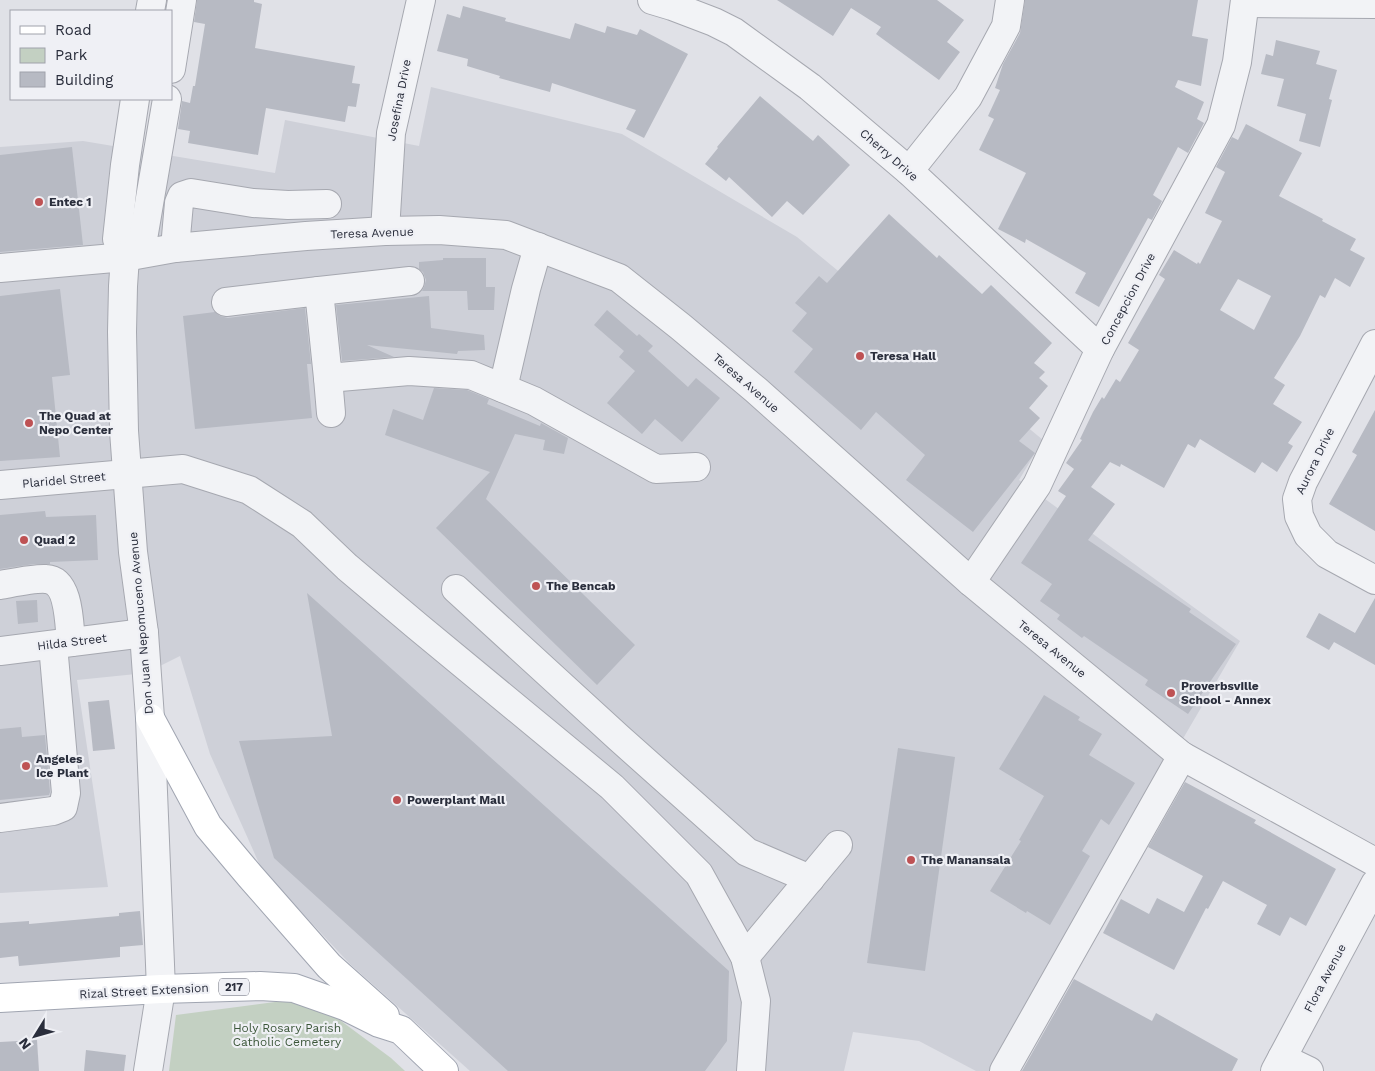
<svg xmlns="http://www.w3.org/2000/svg" width="1375" height="1071" viewBox="0 0 1375 1071" font-family="'Work Sans',sans-serif">
<style>
.built{fill:#ced0d8}
.green{fill:#c3d0c2}
.building{fill:#b7bac3;fill-rule:evenodd}
.lines{fill:none;stroke-linecap:round;stroke-linejoin:round}
.minor-casing{stroke:#a6a8b0;stroke-width:30}
.major-casing{stroke:#a0a5b1;stroke-width:30}
.minor{stroke:#f2f3f6;stroke-width:28}
.major{stroke:#fff;stroke-width:28}
.poi-dot{fill:#be5254;stroke:#eff0f5;stroke-width:2}
.labels{text-anchor:middle;stroke-width:4.5;stroke-linejoin:round;paint-order:stroke}
.shield{fill:#eff0f5;stroke:#656874;stroke-width:1}
.shield-label{font-size:11px;font-weight:bold;fill:#2a2e3c}
.street-label{font-size:12px;fill:#2a2e3c;stroke:#eff0f5}
.poi-label{font-size:12px;font-weight:bold;fill:#2a2e3c;stroke:#eff0f5;text-anchor:start}
.park-label{font-size:12px;fill:#3b5639;stroke:#eff0f5}
</style>
<rect width="100%" height="100%" fill="#e0e1e7"/>
<path class="built" d="M 431,87 L 622,134 L 797,237 L 1043,440 L 1019,480 L 1240,641 L 989,1071 L 976,1071 L 919,1041 L 853,1032 L 844,1071 L 470,1071 L 350,964 L 262,870 L 210,754 L 180,656 L 146,673 L 77,680 L 108,887 L 0,893 L 0,147 L 83,141 L 275,173 L 285,120 L 419,146 Z"/>
<path class="green" d="M 290,1000 L 329,1012 L 391,1058 L 405,1071 L 169,1071 L 176,1015 Z"/>
<g class="building">
<path d="M 197,0 L 254,0 L 254,2 L 262,4 L 255,48 L 355,66 L 352,83 L 360,84 L 356,107 L 348,106 L 345,122 L 266,108 L 258,155 L 188,143 L 190,131 L 178,129 L 182,101 L 190,103 L 193,86 L 195,86 L 205,24 L 194,22 Z"/>
<path d="M 777,0 L 937,0 L 964,20 L 947,42 L 960,52 L 939,80 L 876,34 L 881,27 L 851,8 L 833,36 Z"/>
<path d="M 1025,0 L 1198,0 L 1192,36 L 1208,39 L 1201,86 L 1178,80 L 1175,87 L 1204,102 L 1197,119 L 1204,123 L 1188,153 L 1178,147 L 1153,195 L 1162,201 L 1152,220 L 1148,218 L 1099,307 L 1075,293 L 1086,273 L 1026,239 L 1025,243 L 998,229 L 1026,173 L 979,150 L 994,119 L 988,116 L 1000,90 L 995,88 L 1003,64 L 1020,33 Z"/>
<path d="M 463,6 L 506,18 L 505,21 L 570,39 L 575,23 L 605,33 L 607,26 L 637,35 L 640,29 L 688,54 L 644,138 L 626,129 L 636,110 L 552,83 L 550,92 L 499,78 L 500,76 L 467,66 L 468,59 L 437,51 L 447,14 L 460,18 Z"/>
<path d="M 1276,40 L 1320,51 L 1316,64 L 1337,70 L 1329,99 L 1332,100 L 1320,147 L 1299,141 L 1306,114 L 1277,106 L 1284,79 L 1261,74 L 1266,54 L 1273,56 Z"/>
<path d="M 760,96 L 813,141 L 818,135 L 850,165 L 803,215 L 787,201 L 772,217 L 729,177 L 726,181 L 705,164 L 718,148 L 717,147 Z"/>
<path d="M 1246,124 L 1302,153 L 1279,196 L 1323,219 L 1322,221 L 1356,239 L 1350,250 L 1365,258 L 1350,287 L 1335,278 L 1325,298 L 1320,295 L 1300,336 L 1274,378 L 1285,385 L 1273,404 L 1302,422 L 1288,443 L 1293,446 L 1277,472 L 1262,462 L 1255,473 L 1200,439 L 1195,448 L 1188,444 L 1164,488 L 1121,464 L 1120,467 L 1110,462 L 1091,487 L 1115,504 L 1088,540 L 1191,609 L 1189,612 L 1236,644 L 1188,714 L 1145,685 L 1148,680 L 1084,636 L 1082,638 L 1057,619 L 1060,615 L 1040,601 L 1052,584 L 1021,563 L 1066,496 L 1058,491 L 1074,469 L 1066,463 L 1082,440 L 1080,439 L 1093,412 L 1102,397 L 1104,399 L 1116,379 L 1120,382 L 1139,350 L 1128,343 L 1165,279 L 1159,275 L 1174,250 L 1197,264 L 1198,262 L 1200,264 L 1222,221 L 1205,213 L 1225,172 L 1216,167 L 1232,137 L 1238,140 ZM 1238,279 L 1271,296 L 1254,330 L 1220,310 Z"/>
<path d="M 72,147 L 83,245 L 0,252 L 0,155 Z"/>
<path d="M 889,214 L 937,258 L 939,255 L 982,294 L 991,285 L 1052,343 L 1034,363 L 1045,372 L 1039,378 L 1048,386 L 1029,408 L 1040,418 L 1019,441 L 1035,453 L 973,532 L 906,480 L 925,455 L 876,412 L 861,430 L 794,372 L 813,349 L 792,331 L 807,313 L 795,303 L 819,276 L 827,283 Z"/>
<path d="M 443,258 L 486,258 L 486,287 L 495,287 L 494,310 L 468,310 L 467,291 L 422,291 L 424,287 L 426,280 L 423,272 L 419,269 L 419,262 L 443,260 Z"/>
<path d="M 60,289 L 70,375 L 52,377 L 60,457 L 0,461 L 0,296 Z"/>
<path d="M 429,296 L 431,328 L 484,335 L 485,350 L 458,351 L 457,354 L 367,345 L 394,357 L 342,361 L 336,305 Z"/>
<path d="M 305,308 L 311,364 L 307,364 L 312,418 L 195,429 L 183,316 L 215,312 L 220,316 L 228,318 Z"/>
<path d="M 607,310 L 637,336 L 639,334 L 653,346 L 648,351 L 688,387 L 696,378 L 720,398 L 682,442 L 655,419 L 642,434 L 607,403 L 635,371 L 619,357 L 624,351 L 594,325 Z"/>
<path d="M 434,388 L 467,390 L 489,399 L 487,404 L 540,426 L 541,423 L 568,438 L 564,454 L 543,450 L 545,440 L 515,434 L 486,499 L 635,645 L 597,685 L 436,528 L 490,472 L 385,435 L 393,409 L 423,420 Z"/>
<path d="M 1375,410 L 1375,531 L 1329,504 L 1357,455 L 1352,452 Z"/>
<path d="M 45,511 L 46,517 L 96,515 L 98,560 L 50,562 L 50,564 L 34,564 L 0,569 L 0,515 Z"/>
<path d="M 307,593 L 729,971 L 727,1041 L 705,1071 L 508,1071 L 274,858 L 239,741 L 332,736 Z"/>
<path d="M 1375,598 L 1375,665 L 1334,642 L 1329,650 L 1306,637 L 1319,613 L 1355,633 Z"/>
<path d="M 37,600 L 38,622 L 18,624 L 16,601 Z"/>
<path d="M 1044,695 L 1080,717 L 1078,720 L 1102,734 L 1089,755 L 1135,783 L 1109,825 L 1101,819 L 1082,851 L 1090,856 L 1050,925 L 1027,911 L 1026,913 L 990,891 L 1021,841 L 1019,840 L 1044,796 L 999,769 Z"/>
<path d="M 109,700 L 115,749 L 93,751 L 88,702 Z"/>
<path d="M 21,727 L 22,737 L 45,735 L 50,792 L 49,795 L 0,800 L 0,729 Z"/>
<path d="M 898,748 L 955,757 L 925,971 L 867,963 Z"/>
<path d="M 1185,782 L 1256,820 L 1254,823 L 1336,869 L 1306,926 L 1290,917 L 1280,936 L 1257,924 L 1267,905 L 1223,881 L 1208,909 L 1206,908 L 1174,970 L 1103,933 L 1121,899 L 1149,914 L 1157,898 L 1184,912 L 1203,876 L 1148,847 Z"/>
<path d="M 140,911 L 143,945 L 120,947 L 120,957 L 19,966 L 18,956 L 0,958 L 0,923 L 29,921 L 29,924 L 119,916 L 119,913 Z"/>
<path d="M 1074,979 L 1152,1021 L 1156,1013 L 1238,1059 L 1232,1071 L 1022,1071 Z"/>
<path d="M 37,1040 L 39,1071 L 0,1071 L 0,1042 Z"/>
<path d="M 86,1050 L 126,1055 L 124,1071 L 84,1071 Z"/>
</g>
<g class="lines">
<g class="minor-casing">
<g id="minor">
<path d="M 652,0 L 672,6 L 714,22 L 734,32 L 810,87 L 909,171 L 1100,349"/>
<path d="M 1245,3 L 1375,4"/>
<path d="M 150,11 L 152,0"/>
<path d="M 171,69 L 182,0"/>
<path d="M 135,99 L 125,165 L 117,239 L 125,257 L 123,286 L 122,332 L 124,431 L 133,552 L 144,633 L 150,718 L 161,989 L 148,1071"/>
<path d="M 909,171 L 968,97 L 1006,26 L 1010,0"/>
<path d="M 385,231 L 391,133 L 421,0"/>
<path d="M 175,248 L 179,203 L 182,196 L 191,193 L 253,203 L 288,205 L 327,204"/>
<path d="M 125,257 L 143,239 L 167,99"/>
<path d="M 0,268 L 125,257 L 175,248 L 306,236 L 385,231 L 439,230 L 506,235 L 619,278 L 681,327 L 756,390 L 971,582 L 1182,756 L 1375,862"/>
<path d="M 319,291 L 410,281"/>
<path d="M 226,302 L 319,291 L 328,378 L 409,371 L 471,375 L 534,401 L 656,469 L 696,467"/>
<path d="M 1375,344 L 1303,482 L 1297,499 L 1299,516 L 1308,535 L 1327,554 L 1375,580"/>
<path d="M 328,378 L 331,413"/>
<path d="M 503,388 L 526,289 L 538,247"/>
<path d="M 0,485 L 183,469 L 249,490 L 302,524 L 347,567 L 417,626 L 612,787 L 699,874 L 745,957 L 756,1001 L 751,1071"/>
<path d="M 971,582 L 1037,485 L 1100,349 L 1221,125 L 1237,62 L 1245,0"/>
<path d="M 0,585 C 12,583 35,578 46,579 C 70,580 69,625 71,642"/>
<path d="M 456,589 L 619,738 L 747,852 L 810,879"/>
<path d="M 0,651 L 144,633"/>
<path d="M 0,818 L 53,811 L 63,807 L 66,793 L 53,645"/>
<path d="M 745,957 L 838,845"/>
<path d="M 1282,1058 L 1309,1071"/>
<path d="M 1004,1071 L 1182,756"/>
<path d="M 1275,1071 L 1375,884"/>
</g>
</g>
<g class="major-casing">
<g id="major">
<path d="M 150,718 L 208,826 L 250,876 L 329,966 L 385,1016"/>
<path d="M 0,998 L 161,989 L 260,986 L 294,988 L 345,1006 L 379,1023 L 401,1030 L 444,1071"/>
</g>
</g>
<use href="#minor" class="minor"/>
<use href="#major" class="major"/>
</g>
<g class="poi-dot">
<circle cx="39" cy="202" r="5"/>
<circle cx="860" cy="356" r="5"/>
<circle cx="29" cy="423" r="5"/>
<circle cx="24" cy="540" r="5"/>
<circle cx="536" cy="586" r="5"/>
<circle cx="1171" cy="693" r="5"/>
<circle cx="26" cy="766" r="5"/>
<circle cx="397" cy="800" r="5"/>
<circle cx="911" cy="860" r="5"/>
</g>
<g class="labels">
<rect class="shield" x="219" y="978.5" width="30" height="17" rx="4"/>
<g class="shield-label">
<text x="234" y="991">217</text>
</g>
<g class="street-label">
<text transform="translate(399 100) rotate(-79)" y="4">Josefina Drive</text>
<text transform="translate(889 155) rotate(41)" y="4">Cherry Drive</text>
<text transform="translate(372 233) rotate(-2)" y="4">Teresa Avenue</text>
<text transform="translate(1128 299) rotate(-62)" y="4">Concepcion Drive</text>
<text transform="translate(746 383) rotate(41)" y="4">Teresa Avenue</text>
<text transform="translate(1315 461) rotate(-64)" y="4">Aurora Drive</text>
<text transform="translate(64 480) rotate(-5)" y="4">Plaridel Street</text>
<text transform="translate(141 623) rotate(-95)" y="4">Don Juan Nepomuceno Avenue</text>
<text transform="translate(72 642) rotate(-7)" y="4">Hilda Street</text>
<text transform="translate(1052 649) rotate(39)" y="4">Teresa Avenue</text>
<text transform="translate(1325 978) rotate(-62)" y="4">Flora Avenue</text>
<text transform="translate(144 991) rotate(-3)" y="4">Rizal Street Extension</text>
</g>
<g class="poi-label">
<text x="49" y="206">Entec 1</text>
<text x="870" y="360">Teresa Hall</text>
<text x="39" y="420">The Quad at<tspan x="39" dy="14">Nepo Center</tspan></text>
<text x="34" y="544">Quad 2</text>
<text x="546" y="590">The Bencab</text>
<text x="1181" y="690">Proverbsville<tspan x="1181" dy="14">School - Annex</tspan></text>
<text x="36" y="763">Angeles<tspan x="36" dy="14">Ice Plant</tspan></text>
<text x="407" y="804">Powerplant Mall</text>
<text x="921" y="864">The Manansala</text>
</g>
<g class="park-label">
<text x="287" y="1032">Holy Rosary Parish<tspan x="287" dy="14">Catholic Cemetery</tspan></text>
</g>
</g>
<rect x="10" y="10" width="162" height="90" fill="#eff0f5" stroke="#a0a2ab"/>
<rect x="20" y="26" width="25" height="8" fill="#ffffff" stroke="#a0a2ab"/>
<text x="55" y="35" font-size="15" fill="#2a2e3c">Road</text>
<rect x="20" y="48" width="25" height="15" fill="#c3d0c2" stroke="#a0a2ab"/>
<text x="55" y="60" font-size="15" fill="#2a2e3c">Park</text>
<rect x="20" y="72" width="25" height="15" fill="#b7bac3" stroke="#a0a2ab"/>
<text x="55" y="85" font-size="15" fill="#2a2e3c">Building</text>
<g transform="translate(35 1036) rotate(233)" stroke="#eff0f5" stroke-width="4" paint-order="stroke">
<path d="M0-4L9 19L0 12L-9 19Z" fill="#2a2e3c"/>
<text y="-8" font-size="14" font-weight="bold" text-anchor="middle" fill="#2a2e3c">N</text>
</g>
</svg>
